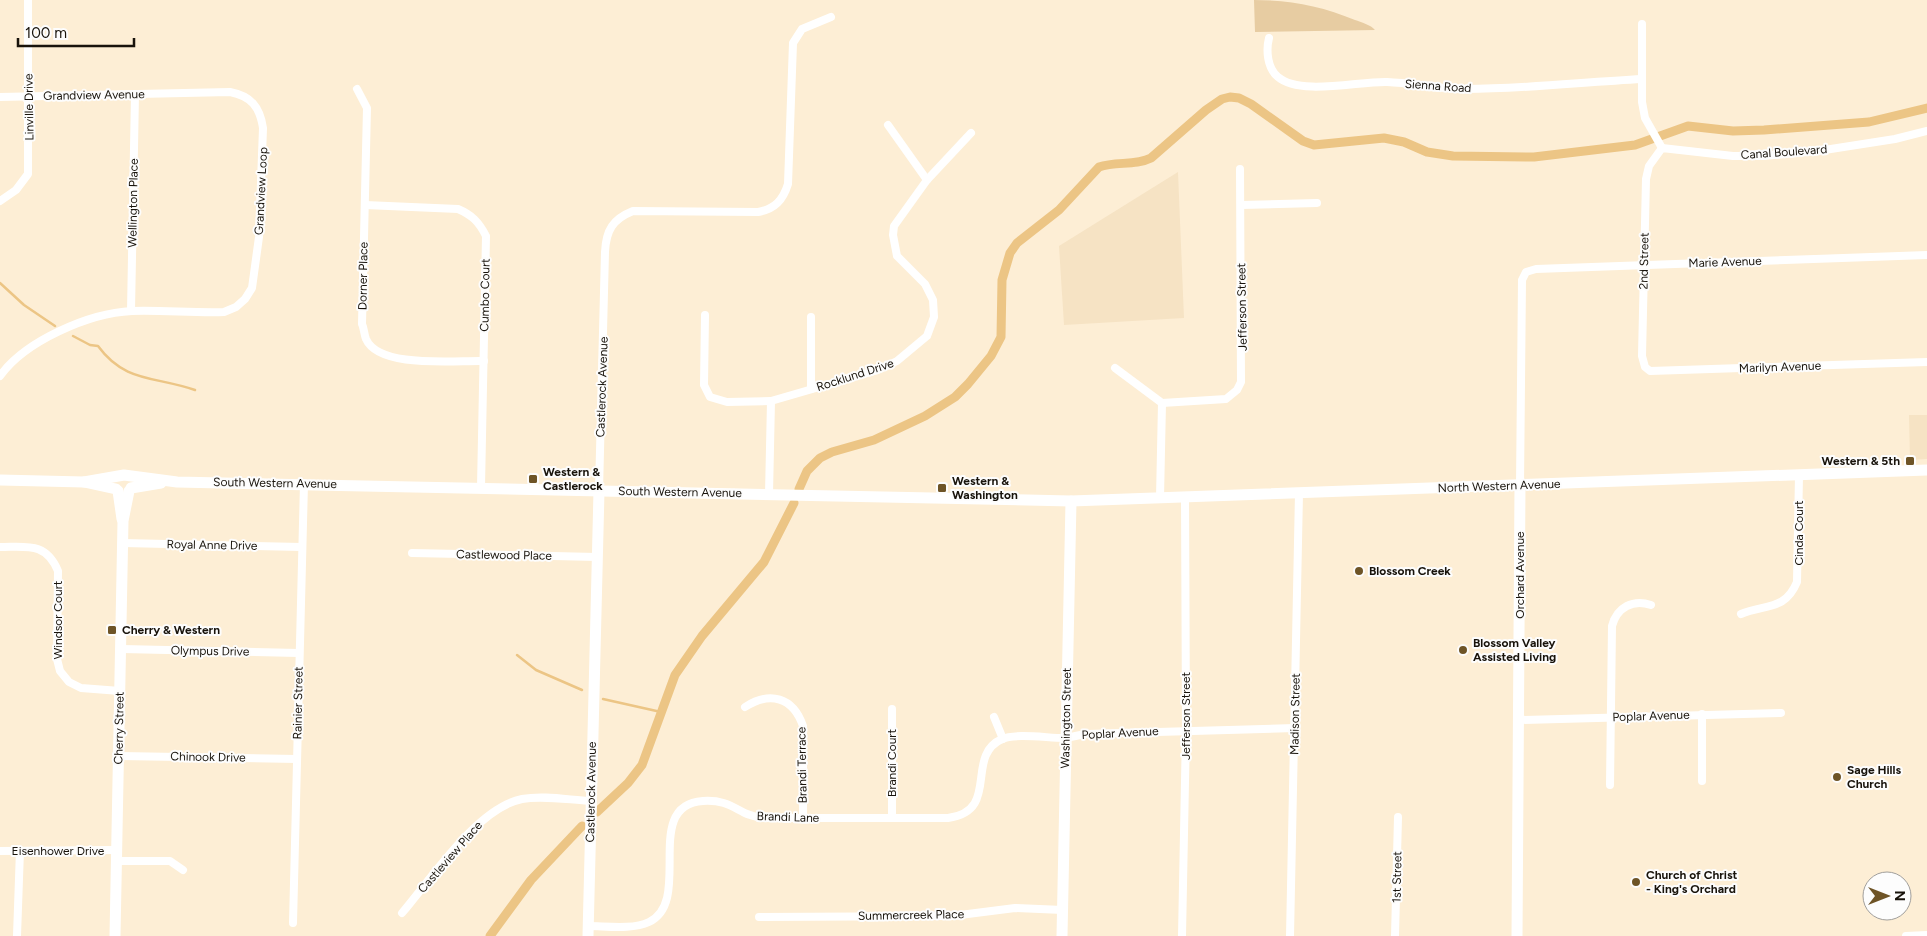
<svg xmlns="http://www.w3.org/2000/svg" width="1927" height="936" viewBox="0 0 1927 936" font-family="Figtree,sans-serif">
<style>
.built{fill:#f6e3c4}
.green{fill:#e7cca2}
.lines{fill:none;stroke-linecap:round;stroke-linejoin:round}
.stream{stroke:#ecc585;stroke-width:2.5}
.canal{stroke:#ecc585;stroke-width:9}
.street{stroke:#fff;stroke-width:8}
.secondary{stroke:#fff;stroke-width:11}
.poi-dot{fill:#6e5426;stroke:#fdfdfd;stroke-width:2}
.labels{text-anchor:middle;stroke-width:4;stroke-linejoin:round;paint-order:stroke}
.street-label{font-size:12px;fill:#18130b;stroke:#fdfdfd}
.poi-label{font-size:12px;font-weight:bold;fill:#18130b;stroke:#fdfdfd;text-anchor:start}
</style>
<rect width="100%" height="100%" fill="#fdeed5"/>
<g class="built">
<path d="M 1178,172 L 1184,318 L 1064,325 L 1059,246 Z"/>
<path d="M 1909,415 L 1927,415 L 1927,459 L 1910,460 Z"/>
</g>
<path class="green" d="M 1254,0 C 1290,0 1322,6 1355,20 C 1361,22 1371,25 1375,30 L 1255,32 Z"/>
<g class="lines">
<g class="stream">
<path d="M 0,283 L 24,305 L 55,326"/>
<path d="M 73,336 L 90,345 L 98,346 C 125,383 155,376 195,390"/>
<path d="M 517,655 L 536,670 L 582,690"/>
<path d="M 603,699 L 661,712"/>
</g>
<g class="canal">
<path d="M 799,489 L 807,471 L 820,458 L 832,452 L 874,440 L 925,416 L 955,397 L 968,384 L 991,356 L 1001,337 L 1002,280 L 1010,253 L 1017,243 L 1059,210 L 1099,167 C 1116,161 1135,166 1151,158 L 1206,110 L 1222,99 L 1230,97 L 1239,98 L 1251,104 L 1303,141 L 1314,145 L 1384,138 L 1404,142 L 1427,152 L 1453,156 L 1534,157 L 1635,145 L 1688,126 L 1733,131 L 1764,130 L 1869,122 L 1927,108"/>
<path d="M 597,812 L 628,783 L 642,765 L 675,675 L 702,636 L 764,562 L 794,503"/>
<path d="M 490,936 L 531,880 L 582,826"/>
</g>
<g class="street">
<path d="M 1642,24 L 1642,102 L 1645,118 L 1662,148"/>
<path d="M 1269,38 C 1266,50 1267,68 1278,77 C 1300,96 1359,81 1387,82 C 1413,83 1440,89 1466,89 C 1525,89 1583,82 1642,79"/>
<path d="M 357,89 L 367,108 L 362,324 C 364,328 364,334 366,339 C 379,369 456,360 484,361"/>
<path d="M 0,97 L 230,92 C 251,96 260,107 263,128 L 259,237 L 252,288 L 245,299 L 236,307 L 224,312 C 194,313 162,310 132,311 C 89,313 25,341 0,376"/>
<path d="M 888,125 L 927,180"/>
<path d="M 1927,131 L 1895,139 L 1818,151 L 1763,156 L 1733,156 L 1662,148 L 1649,166 L 1646,179 L 1642,356 L 1645,367 L 1650,371 L 1927,362"/>
<path d="M 0,201 L 16,190 L 28,174 L 28,0"/>
<path d="M 365,205 L 458,209 C 472,215 479,222 486,236 L 481,487"/>
<path d="M 1241,205 L 1317,203"/>
<path d="M 131,311 L 135,94"/>
<path d="M 705,315 L 704,385 L 710,397 L 727,402 L 771,401"/>
<path d="M 811,317 L 811,389"/>
<path d="M 1115,368 L 1162,403"/>
<path d="M 1162,403 L 1226,399 L 1237,390 L 1241,382 L 1240,169"/>
<path d="M 1520,485 L 1522,280 L 1526,272 L 1536,269 L 1927,255"/>
<path d="M 599,491 L 605,252 C 606,230 613,219 633,211 L 758,212 C 775,209 783,200 788,184 L 793,43 L 802,29 L 831,17"/>
<path d="M 769,494 L 771,401 L 878,370 L 897,361 L 927,336 L 934,317 L 933,300 L 925,284 L 897,256 L 893,235 L 894,226 L 927,180 L 971,133"/>
<path d="M 1160,498 L 1162,403"/>
<path d="M 123,543 L 302,547"/>
<path d="M 0,547 C 27,547 46,542 58,571 L 57,659 L 60,671 L 69,682 L 81,688 L 120,691"/>
<path d="M 412,553 L 597,557"/>
<path d="M 1741,614 C 1765,604 1785,611 1797,582 L 1799,475"/>
<path d="M 122,649 L 299,653"/>
<path d="M 745,707 C 770,691 793,697 803,726 L 803,818"/>
<path d="M 1702,714 L 1702,781"/>
<path d="M 994,717 L 1003,739"/>
<path d="M 1520,720 L 1781,713"/>
<path d="M 119,756 L 297,759"/>
<path d="M 1610,785 L 1612,626 C 1617,607 1633,599 1651,605"/>
<path d="M 892,817 L 892,709"/>
<path d="M 0,851 L 117,850"/>
<path d="M 117,861 L 170,861 L 183,870"/>
<path d="M 402,913 C 432,878 477,808 522,799 C 544,795 569,800 591,801"/>
<path d="M 759,917 L 952,916 L 1015,908 L 1063,910"/>
<path d="M 293,923 L 304,483"/>
<path d="M 588,926 C 606,926 632,930 649,922 C 694,901 641,805 703,801 C 734,799 738,816 764,818 L 948,818 C 1001,811 964,756 1002,739 C 1016,733 1047,738 1064,738 C 1072,737 1079,735 1087,734 L 1295,728"/>
<path d="M 17,936 L 20,850"/>
<path d="M 1182,936 L 1186,730 L 1185,497"/>
<path d="M 1290,936 L 1299,493"/>
<path d="M 1395,936 L 1398,817"/>
<path d="M 1906,936 L 1927,935"/>
</g>
<g class="secondary">
<path d="M 0,480 L 84,482 L 116,489"/>
<path d="M 84,482 L 124,475 L 177,482 L 1071,501 L 1927,470"/>
<path d="M 131,488 L 161,483"/>
<path d="M 118,491 L 122,519"/>
<path d="M 115,936 L 123,521 L 129,491"/>
<path d="M 588,936 L 599,491"/>
<path d="M 1062,936 L 1071,501"/>
<path d="M 1517,936 L 1520,485"/>
</g>
</g>
<g class="poi-dot">
<rect x="1905" y="456" width="10" height="10" rx="2.5"/>
<rect x="528" y="474" width="10" height="10" rx="2.5"/>
<rect x="937" y="483" width="10" height="10" rx="2.5"/>
<circle cx="1359" cy="571" r="5"/>
<rect x="107" y="625" width="10" height="10" rx="2.5"/>
<circle cx="1463" cy="650" r="5"/>
<circle cx="1837" cy="777" r="5"/>
<circle cx="1636" cy="882" r="5"/>
</g>
<g class="labels">
<g class="street-label">
<text transform="translate(1438 86) rotate(4)" y="4">Sienna Road</text>
<text transform="translate(94 95) rotate(-1)" y="4">Grandview Avenue</text>
<text transform="translate(29 107) rotate(-91)" y="4">Linville Drive</text>
<text transform="translate(1784 152) rotate(-4)" y="4">Canal Boulevard</text>
<text transform="translate(261 191) rotate(-87)" y="4">Grandview Loop</text>
<text transform="translate(133 203) rotate(-89)" y="4">Wellington Place</text>
<text transform="translate(1644 261) rotate(-89)" y="4">2nd Street</text>
<text transform="translate(1725 262) rotate(-2)" y="4">Marie Avenue</text>
<text transform="translate(363 276) rotate(-89)" y="4">Dorner Place</text>
<text transform="translate(485 295) rotate(-89)" y="4">Cumbo Court</text>
<text transform="translate(1242 307) rotate(-91)" y="4">Jefferson Street</text>
<text transform="translate(1780 367) rotate(-2)" y="4">Marilyn Avenue</text>
<text transform="translate(855 375) rotate(-18)" y="4">Rocklund Drive</text>
<text transform="translate(602 387) rotate(-88)" y="4">Castlerock Avenue</text>
<text transform="translate(275 483) rotate(1)" y="4">South Western Avenue</text>
<text transform="translate(1499 486) rotate(-2)" y="4">North Western Avenue</text>
<text transform="translate(680 492) rotate(1)" y="4">South Western Avenue</text>
<text transform="translate(1799 533) rotate(-90)" y="4">Cinda Court</text>
<text transform="translate(212 545) rotate(1)" y="4">Royal Anne Drive</text>
<text transform="translate(504 555) rotate(1)" y="4">Castlewood Place</text>
<text transform="translate(1520 575) rotate(-90)" y="4">Orchard Avenue</text>
<text transform="translate(58 620) rotate(-90)" y="4">Windsor Court</text>
<text transform="translate(210 651) rotate(1)" y="4">Olympus Drive</text>
<text transform="translate(298 703) rotate(-89)" y="4">Rainier Street</text>
<text transform="translate(1295 714) rotate(-89)" y="4">Madison Street</text>
<text transform="translate(1186 716) rotate(-90)" y="4">Jefferson Street</text>
<text transform="translate(1651 716) rotate(-2)" y="4">Poplar Avenue</text>
<text transform="translate(1066 718) rotate(-89)" y="4">Washington Street</text>
<text transform="translate(119 728) rotate(-89)" y="4">Cherry Street</text>
<text transform="translate(1120 733) rotate(-3)" y="4">Poplar Avenue</text>
<text transform="translate(208 757) rotate(1)" y="4">Chinook Drive</text>
<text transform="translate(892 763) rotate(-90)" y="4">Brandi Court</text>
<text transform="translate(802 765) rotate(-91)" y="4">Brandi Terrace</text>
<text transform="translate(591 792) rotate(-89)" y="4">Castlerock Avenue</text>
<text transform="translate(788 817) rotate(2)" y="4">Brandi Lane</text>
<text x="58" y="855">Eisenhower Drive</text>
<text transform="translate(450 857) rotate(-49)" y="4">Castleview Place</text>
<text transform="translate(1397 877) rotate(-89)" y="4">1st Street</text>
<text transform="translate(911 915) rotate(-1)" y="4">Summercreek Place</text>
</g>
<g class="poi-label">
<text x="1900" y="465" text-anchor="end">Western &amp; 5th</text>
<text x="543" y="476">Western &amp;<tspan x="543" dy="14">Castlerock</tspan></text>
<text x="952" y="485">Western &amp;<tspan x="952" dy="14">Washington</tspan></text>
<text x="1369" y="575">Blossom Creek</text>
<text x="122" y="634">Cherry &amp; Western</text>
<text x="1473" y="647">Blossom Valley<tspan x="1473" dy="14">Assisted Living</tspan></text>
<text x="1847" y="774">Sage Hills<tspan x="1847" dy="14">Church</tspan></text>
<text x="1646" y="879">Church of Christ<tspan x="1646" dy="14">- King's Orchard</tspan></text>
</g>
</g>
<g transform="translate(1887 896) rotate(90)"><circle r="24" fill="#fdfdfd" stroke="#a19f9c"/>
<path d="M0-4L9 19L0 12L-9 19Z" fill="#6e5426"/>
<text y="-8" font-size="14" font-weight="bold" text-anchor="middle" fill="#18130b">N</text>
</g>
<path d="M18 38v8h116v-8" fill="none" stroke="#18130b" stroke-width="2.5"/>
<text x="25" y="38" font-size="15" fill="#18130b" stroke="#fdfdfd" stroke-width="4" paint-order="stroke">100 m</text>
</svg>
